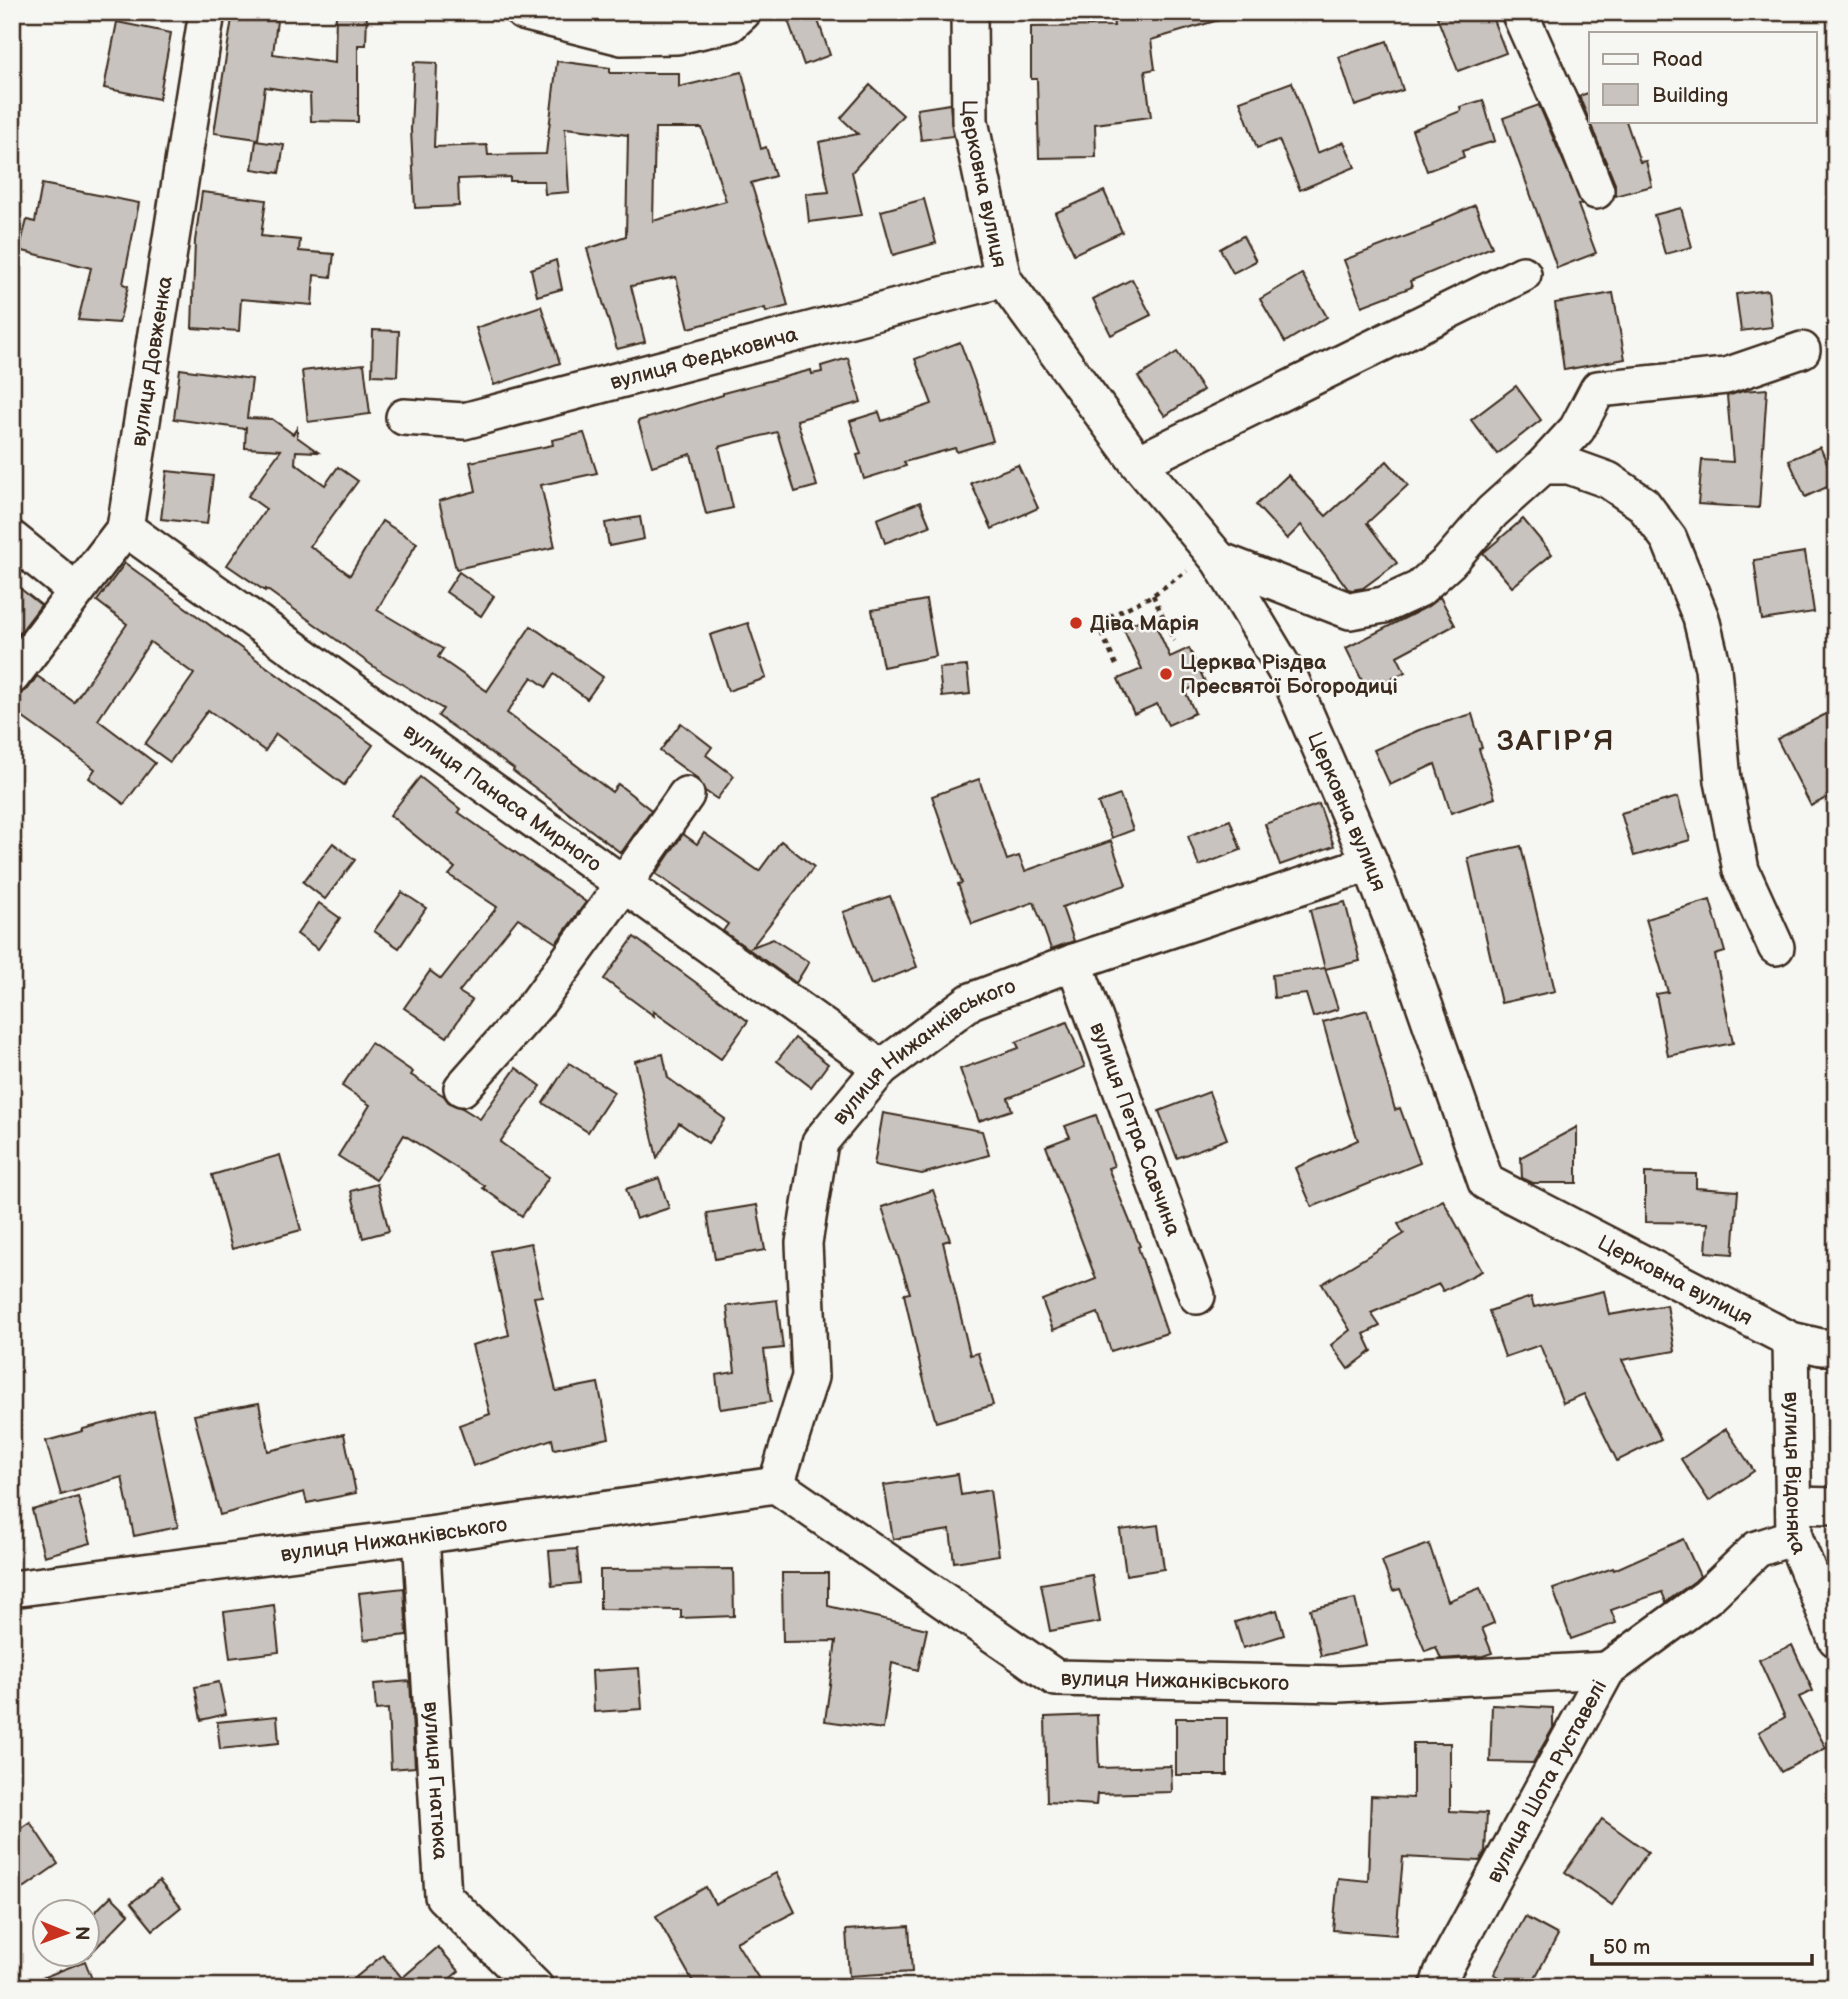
<svg xmlns="http://www.w3.org/2000/svg" width="1848" height="1999" viewBox="0 0 1848 1999" font-family="'Balsamiq Sans',sans-serif">
<style>
.building{fill:#c8c3be;stroke:#3b2a1e;stroke-width:2;fill-rule:evenodd}
.lines{fill:none;stroke-linecap:round;stroke-linejoin:round}
.minor-casing{stroke:#3b2a1e;stroke-width:40}
.path{stroke:#3b2a1e;stroke-width:4.5;stroke-dasharray:5 5;stroke-linecap:butt}
.minor{stroke:#f6f6f2;stroke-width:35}
.poi-dot{fill:#c8321e;stroke:#f6f6f2;stroke-width:2.5}
.labels{text-anchor:middle;stroke-width:5;stroke-linejoin:round;paint-order:stroke}
.street-label{font-size:21px;fill:#3b2a1e;stroke:#f6f6f2}
.poi-label{font-size:21px;font-weight:bold;fill:#3b2a1e;stroke:#f6f6f2;text-anchor:start}
.district-label{font-size:28px;font-weight:bold;letter-spacing:2px;fill:#3b2a1e;stroke:#f6f6f2}
</style>
<rect width="100%" height="100%" fill="#f6f6f2"/>
<filter id="ink" filterUnits="userSpaceOnUse"><feTurbulence type="fractalNoise" baseFrequency=".0143" numOctaves="2"/><feDisplacementMap in="SourceGraphic" scale="14" xChannelSelector="R" yChannelSelector="G"/><feConvolveMatrix kernelMatrix="1 2 1 2 8 2 1 2 1" color-interpolation-filters="sRGB"/></filter>
<g filter="url(#ink)">
<g class="building">
<path d="M 233,12 L 278,12 L 273,54 L 335,63 L 336,12 L 367,12 L 366,45 L 358,45 L 358,122 L 311,121 L 310,94 L 265,87 L 258,139 L 214,133 Z"/>
<path d="M 785,12 L 815,12 L 830,55 L 804,65 Z"/>
<path d="M 1112,12 L 1221,12 L 1222,19 L 1151,40 L 1155,69 L 1145,71 L 1151,117 L 1095,124 L 1096,157 L 1039,158 L 1037,79 L 1031,79 L 1031,27 L 1114,26 Z"/>
<path d="M 1450,12 L 1490,12 L 1506,53 L 1458,71 L 1437,17 Z"/>
<path d="M 117,22 L 171,33 L 159,99 L 104,88 Z"/>
<path d="M 1387,41 L 1403,90 L 1355,106 L 1339,57 Z"/>
<path d="M 557,61 L 610,68 L 610,73 L 679,73 L 679,87 L 742,72 L 761,149 L 766,147 L 775,176 L 751,183 L 779,271 L 788,306 L 766,312 L 765,308 L 689,328 L 676,277 L 631,286 L 645,342 L 617,349 L 587,249 L 626,236 L 628,135 L 565,128 L 569,192 L 545,194 L 544,181 L 510,181 L 510,177 L 458,179 L 459,206 L 415,208 L 411,130 L 414,62 L 437,63 L 434,147 L 487,145 L 488,155 L 546,154 ZM 655,128 L 702,128 L 726,201 L 653,221 Z"/>
<path d="M 1292,82 L 1317,153 L 1344,142 L 1355,167 L 1300,190 L 1279,140 L 1257,148 L 1240,101 Z"/>
<path d="M 870,85 L 903,115 L 852,172 L 862,215 L 809,222 L 806,194 L 829,192 L 819,142 L 858,134 L 841,118 Z"/>
<path d="M 1591,92 L 1591,121 L 1626,121 L 1640,162 L 1646,161 L 1652,186 L 1615,196 L 1615,184 L 1579,96 Z"/>
<path d="M 1483,100 L 1495,141 L 1462,151 L 1464,157 L 1427,171 L 1412,130 L 1461,111 L 1460,107 Z"/>
<path d="M 950,104 L 953,136 L 921,140 L 917,109 Z"/>
<path d="M 1539,105 L 1582,204 L 1578,205 L 1596,253 L 1557,268 L 1503,118 Z"/>
<path d="M 256,141 L 284,145 L 279,173 L 252,169 Z"/>
<path d="M 42,184 L 139,203 L 123,284 L 128,286 L 119,323 L 78,320 L 91,268 L 19,250 L 27,220 L 35,222 Z"/>
<path d="M 1104,191 L 1122,232 L 1074,254 L 1055,213 Z"/>
<path d="M 202,192 L 266,200 L 261,236 L 300,240 L 299,251 L 334,254 L 331,277 L 314,275 L 312,305 L 241,299 L 239,331 L 192,328 L 195,241 Z"/>
<path d="M 924,199 L 936,243 L 893,255 L 881,211 Z"/>
<path d="M 1475,205 L 1492,247 L 1410,281 L 1412,287 L 1362,306 L 1344,260 L 1433,226 L 1432,224 Z"/>
<path d="M 1681,208 L 1692,247 L 1665,254 L 1654,215 Z"/>
<path d="M 1243,236 L 1256,261 L 1233,273 L 1220,249 Z"/>
<path d="M 556,260 L 562,289 L 537,296 L 531,269 Z"/>
<path d="M 1302,274 L 1327,317 L 1285,342 L 1260,299 Z"/>
<path d="M 1132,279 L 1151,315 L 1111,335 L 1093,299 Z"/>
<path d="M 1768,290 L 1772,327 L 1741,331 L 1736,294 Z"/>
<path d="M 1613,293 L 1625,359 L 1564,370 L 1555,303 Z"/>
<path d="M 541,306 L 560,363 L 494,385 L 476,328 Z"/>
<path d="M 373,330 L 399,331 L 397,376 L 372,375 Z"/>
<path d="M 960,342 L 979,393 L 993,441 L 957,452 L 955,448 L 904,462 L 906,466 L 864,479 L 857,455 L 861,454 L 850,421 L 879,412 L 882,421 L 932,404 L 915,359 Z"/>
<path d="M 1177,352 L 1203,390 L 1165,416 L 1138,377 Z"/>
<path d="M 848,358 L 861,402 L 797,420 L 817,486 L 795,492 L 777,432 L 719,447 L 733,508 L 706,514 L 691,454 L 652,466 L 638,421 L 723,395 L 723,393 L 811,370 L 812,374 L 822,372 L 821,366 Z"/>
<path d="M 364,364 L 370,414 L 308,422 L 302,371 Z"/>
<path d="M 180,369 L 252,379 L 247,418 L 272,419 L 293,434 L 297,428 L 297,437 L 318,452 L 296,451 L 295,463 L 325,485 L 338,467 L 358,481 L 310,546 L 350,575 L 382,521 L 417,543 L 377,610 L 443,649 L 438,657 L 487,691 L 531,626 L 603,677 L 587,699 L 554,674 L 546,687 L 532,677 L 507,713 L 612,792 L 618,784 L 651,810 L 621,853 L 513,771 L 514,769 L 438,716 L 443,709 L 377,669 L 266,589 L 265,591 L 227,565 L 266,509 L 248,496 L 281,450 L 245,448 L 246,426 L 245,429 L 174,419 Z"/>
<path d="M 1516,386 L 1541,420 L 1497,454 L 1471,420 Z"/>
<path d="M 1767,389 L 1759,508 L 1698,504 L 1702,460 L 1733,462 L 1727,396 L 1743,391 Z"/>
<path d="M 584,433 L 597,473 L 541,485 L 555,547 L 456,569 L 439,501 L 476,491 L 470,462 L 553,445 L 552,440 Z"/>
<path d="M 1820,447 L 1836,483 L 1805,497 L 1789,460 Z"/>
<path d="M 1387,461 L 1408,485 L 1367,523 L 1397,563 L 1363,588 L 1352,590 L 1348,589 L 1301,525 L 1287,539 L 1256,505 L 1288,475 L 1326,516 Z"/>
<path d="M 1018,465 L 1038,508 L 992,529 L 971,483 Z"/>
<path d="M 167,471 L 213,476 L 207,524 L 161,519 Z"/>
<path d="M 920,502 L 930,526 L 885,543 L 877,519 Z"/>
<path d="M 640,517 L 644,539 L 609,546 L 605,523 Z"/>
<path d="M 1523,519 L 1552,554 L 1512,587 L 1483,553 Z"/>
<path d="M 1805,552 L 1814,612 L 1762,620 L 1754,560 Z"/>
<path d="M 125,563 L 373,745 L 344,785 L 276,734 L 265,751 L 208,710 L 170,762 L 145,744 L 194,674 L 150,642 L 98,720 L 155,763 L 124,804 L 89,778 L 95,769 L 12,710 L 12,696 L 20,694 L 28,689 L 37,676 L 74,702 L 127,624 L 97,601 Z"/>
<path d="M 459,572 L 494,596 L 481,616 L 446,592 Z"/>
<path d="M 12,582 L 41,605 L 12,643 Z"/>
<path d="M 1440,597 L 1455,625 L 1397,656 L 1405,672 L 1367,691 L 1346,648 L 1427,607 Z"/>
<path d="M 926,600 L 936,656 L 883,667 L 872,610 Z"/>
<path d="M 1151,615 L 1170,657 L 1189,648 L 1205,682 L 1185,691 L 1195,713 L 1168,725 L 1157,704 L 1134,714 L 1118,679 L 1142,669 L 1123,628 Z"/>
<path d="M 748,623 L 766,678 L 728,691 L 710,635 Z"/>
<path d="M 967,666 L 970,694 L 942,697 L 939,668 Z"/>
<path d="M 1836,709 L 1836,793 L 1811,806 L 1777,739 Z"/>
<path d="M 1472,714 L 1482,748 L 1479,749 L 1495,798 L 1451,813 L 1435,764 L 1390,785 L 1374,750 L 1419,730 Z"/>
<path d="M 681,723 L 712,747 L 706,755 L 734,776 L 717,799 L 705,791 L 698,779 L 660,751 Z"/>
<path d="M 420,777 L 460,809 L 458,812 L 586,902 L 556,943 L 518,918 L 459,992 L 472,1000 L 447,1037 L 404,1008 L 430,971 L 441,979 L 497,907 L 449,875 L 455,868 L 390,815 Z"/>
<path d="M 979,779 L 1007,860 L 1019,856 L 1025,871 L 1111,841 L 1126,885 L 1062,907 L 1074,941 L 1051,949 L 1034,902 L 972,924 L 958,884 L 962,883 L 932,796 Z"/>
<path d="M 1120,795 L 1133,830 L 1112,838 L 1098,803 Z"/>
<path d="M 1678,797 L 1690,840 L 1634,856 L 1621,813 Z"/>
<path d="M 1319,804 L 1334,846 L 1280,865 L 1265,824 Z"/>
<path d="M 1230,820 L 1241,850 L 1199,866 L 1188,836 Z"/>
<path d="M 704,833 L 759,871 L 781,841 L 814,867 L 752,947 L 773,939 L 809,962 L 796,983 L 723,931 L 728,924 L 656,874 L 683,834 L 697,844 Z"/>
<path d="M 333,843 L 355,860 L 325,899 L 303,882 Z"/>
<path d="M 1521,846 L 1555,991 L 1501,1003 L 1468,858 Z"/>
<path d="M 402,892 L 426,908 L 399,948 L 374,931 Z"/>
<path d="M 890,896 L 917,967 L 871,985 L 843,912 Z"/>
<path d="M 1710,900 L 1725,952 L 1715,955 L 1733,1043 L 1668,1056 L 1656,994 L 1668,992 L 1646,919 Z"/>
<path d="M 1345,902 L 1360,961 L 1325,969 L 1310,910 Z"/>
<path d="M 319,903 L 340,918 L 318,949 L 297,934 Z"/>
<path d="M 634,937 L 748,1021 L 721,1059 L 653,1011 L 654,1016 L 604,979 Z"/>
<path d="M 1325,968 L 1338,1009 L 1313,1017 L 1306,994 L 1274,998 L 1272,975 Z"/>
<path d="M 1367,1010 L 1395,1110 L 1400,1108 L 1420,1163 L 1312,1207 L 1295,1168 L 1358,1140 L 1348,1112 L 1323,1022 Z"/>
<path d="M 1067,1022 L 1085,1067 L 1008,1098 L 1012,1110 L 979,1121 L 960,1069 L 1019,1048 L 1016,1042 Z"/>
<path d="M 795,1038 L 828,1064 L 811,1087 L 777,1061 Z"/>
<path d="M 371,1043 L 413,1072 L 411,1075 L 444,1096 L 449,1103 L 462,1108 L 480,1119 L 516,1068 L 541,1086 L 500,1142 L 549,1177 L 522,1216 L 483,1188 L 485,1186 L 404,1135 L 376,1180 L 338,1156 L 370,1105 L 342,1086 Z"/>
<path d="M 663,1054 L 668,1078 L 725,1119 L 708,1143 L 679,1123 L 657,1158 L 635,1061 Z"/>
<path d="M 569,1063 L 614,1092 L 588,1132 L 543,1103 Z"/>
<path d="M 1209,1092 L 1227,1139 L 1177,1158 L 1159,1111 Z"/>
<path d="M 883,1113 L 982,1131 L 989,1155 L 922,1174 L 874,1165 Z"/>
<path d="M 1096,1115 L 1114,1166 L 1108,1168 L 1140,1246 L 1138,1247 L 1167,1333 L 1111,1351 L 1098,1313 L 1053,1330 L 1042,1300 L 1096,1279 L 1046,1146 L 1070,1137 L 1065,1126 Z"/>
<path d="M 1577,1127 L 1577,1183 L 1533,1183 L 1522,1178 L 1521,1157 Z"/>
<path d="M 280,1155 L 301,1230 L 232,1249 L 212,1175 Z"/>
<path d="M 1645,1173 L 1696,1174 L 1696,1188 L 1738,1191 L 1733,1254 L 1706,1252 L 1708,1223 L 1645,1222 Z"/>
<path d="M 659,1178 L 669,1208 L 636,1219 L 626,1189 Z"/>
<path d="M 377,1184 L 389,1231 L 363,1238 L 351,1191 Z"/>
<path d="M 933,1190 L 950,1240 L 943,1242 L 970,1355 L 978,1353 L 993,1405 L 936,1422 L 921,1370 L 904,1294 L 910,1293 L 882,1207 Z"/>
<path d="M 1443,1200 L 1482,1271 L 1443,1291 L 1439,1284 L 1371,1313 L 1380,1326 L 1364,1334 L 1372,1351 L 1348,1369 L 1331,1345 L 1350,1330 L 1322,1284 L 1404,1234 L 1398,1224 Z"/>
<path d="M 757,1205 L 765,1250 L 715,1259 L 707,1213 Z"/>
<path d="M 531,1243 L 542,1296 L 534,1297 L 556,1391 L 598,1383 L 609,1438 L 554,1449 L 552,1439 L 473,1466 L 459,1425 L 490,1414 L 472,1345 L 509,1335 L 491,1251 Z"/>
<path d="M 1604,1291 L 1609,1315 L 1667,1305 L 1675,1351 L 1622,1360 L 1661,1439 L 1617,1461 L 1584,1394 L 1563,1403 L 1540,1345 L 1505,1357 L 1489,1311 L 1531,1297 L 1534,1307 Z"/>
<path d="M 777,1300 L 783,1348 L 764,1350 L 771,1402 L 720,1409 L 716,1375 L 735,1372 L 727,1306 Z"/>
<path d="M 259,1403 L 268,1451 L 344,1434 L 356,1493 L 307,1503 L 304,1492 L 220,1515 L 194,1415 Z"/>
<path d="M 154,1411 L 178,1527 L 134,1536 L 122,1477 L 61,1495 L 46,1441 L 83,1431 L 83,1429 Z"/>
<path d="M 1726,1429 L 1754,1471 L 1709,1501 L 1681,1459 Z"/>
<path d="M 958,1474 L 961,1495 L 990,1490 L 999,1555 L 954,1562 L 950,1530 L 893,1539 L 884,1485 Z"/>
<path d="M 78,1497 L 91,1543 L 44,1556 L 32,1510 Z"/>
<path d="M 1158,1525 L 1164,1569 L 1126,1575 L 1120,1530 Z"/>
<path d="M 1683,1539 L 1700,1576 L 1695,1581 L 1666,1602 L 1662,1592 L 1611,1610 L 1616,1623 L 1571,1639 L 1553,1589 L 1613,1568 L 1614,1570 Z"/>
<path d="M 1429,1544 L 1448,1601 L 1480,1588 L 1494,1623 L 1482,1628 L 1492,1653 L 1483,1656 L 1441,1659 L 1436,1647 L 1425,1651 L 1400,1589 L 1393,1591 L 1382,1561 Z"/>
<path d="M 577,1549 L 580,1583 L 552,1586 L 549,1551 Z"/>
<path d="M 733,1569 L 734,1616 L 681,1618 L 681,1610 L 600,1609 L 600,1570 Z"/>
<path d="M 782,1573 L 828,1573 L 828,1606 L 927,1629 L 918,1670 L 892,1663 L 883,1729 L 825,1721 L 836,1641 L 783,1642 Z"/>
<path d="M 1092,1575 L 1100,1622 L 1050,1631 L 1041,1584 Z"/>
<path d="M 404,1588 L 407,1635 L 364,1640 L 359,1593 Z"/>
<path d="M 1355,1599 L 1366,1646 L 1321,1656 L 1310,1609 Z"/>
<path d="M 274,1605 L 279,1652 L 230,1658 L 224,1612 Z"/>
<path d="M 1277,1610 L 1284,1635 L 1243,1648 L 1235,1622 Z"/>
<path d="M 1792,1645 L 1813,1691 L 1799,1697 L 1826,1748 L 1781,1772 L 1759,1732 L 1785,1717 L 1759,1660 Z"/>
<path d="M 639,1668 L 642,1709 L 594,1712 L 592,1671 Z"/>
<path d="M 410,1681 L 415,1767 L 391,1769 L 388,1709 L 376,1710 L 374,1684 Z"/>
<path d="M 219,1682 L 226,1714 L 201,1720 L 195,1687 Z"/>
<path d="M 1492,1705 L 1553,1708 L 1553,1728 L 1533,1763 L 1490,1762 Z"/>
<path d="M 1097,1715 L 1099,1768 L 1171,1766 L 1172,1792 L 1097,1794 L 1096,1805 L 1047,1802 L 1045,1717 Z"/>
<path d="M 277,1716 L 279,1743 L 220,1749 L 217,1722 Z"/>
<rect x="1176" y="1718" width="51" height="57"/>
<path d="M 1413,1743 L 1450,1743 L 1450,1811 L 1487,1813 L 1485,1851 L 1480,1861 L 1403,1857 L 1396,1935 L 1333,1930 L 1338,1878 L 1368,1881 L 1371,1796 L 1413,1798 Z"/>
<path d="M 1602,1819 L 1648,1852 L 1612,1905 L 1565,1872 Z"/>
<path d="M 30,1822 L 58,1864 L 12,1896 L 12,1834 Z"/>
<path d="M 776,1873 L 795,1912 L 736,1942 L 764,1987 L 696,1987 L 656,1916 L 706,1887 L 715,1904 Z"/>
<path d="M 159,1881 L 181,1907 L 153,1930 L 131,1903 Z"/>
<path d="M 111,1896 L 129,1914 L 88,1956 L 88,1919 Z"/>
<path d="M 1525,1917 L 1558,1935 L 1530,1987 L 1517,1987 L 1494,1974 Z"/>
<path d="M 909,1926 L 912,1972 L 849,1976 L 846,1930 Z"/>
<path d="M 438,1947 L 459,1971 L 440,1987 L 344,1987 L 383,1955 L 402,1978 Z"/>
<path d="M 85,1961 L 95,1987 L 24,1987 L 24,1985 Z"/>
</g>
<g class="lines">
<g class="minor-casing">
<g id="minor">
<path d="M 523,12 L 622,37 L 677,36 L 730,24 L 743,12"/>
<path id="s1" d="M 969,12 L 970,121 L 1003,279 L 1138,463 L 1219,560 L 1291,680 L 1370,863 L 1417,984 L 1486,1182 L 1791,1340 L 1821,1347 L 1836,1347"/>
<path d="M 1519,12 L 1574,135 L 1596,191"/>
<path id="s2" d="M 404,417 L 464,421 L 1003,279"/>
<path d="M 1138,463 L 1523,274"/>
<path d="M 1543,466 L 1577,429 L 1598,389 L 1726,376 L 1802,350"/>
<path id="s3" d="M 125,528 L 881,1068"/>
<path d="M 12,539 L 76,591"/>
<path d="M 1219,560 L 1350,611 L 1384,605 L 1419,589 L 1449,562 L 1492,512 L 1543,466 L 1569,466 L 1608,480 L 1643,504 L 1669,539 L 1701,618 L 1713,668 L 1723,781 L 1741,870 L 1776,947"/>
<path id="s4" d="M 12,676 L 125,528 L 207,12"/>
<path id="s5" d="M 1074,962 L 1197,1296"/>
<path d="M 462,1088 L 538,1002 L 624,884 L 686,795"/>
<path id="s6" d="M 1791,1340 L 1794,1537 L 1836,1639"/>
<path id="s7" d="M 776,1485 L 810,1377 L 804,1243 L 820,1142 L 881,1068 L 971,1001 L 1074,962 L 1370,863"/>
<path d="M 1794,1505 L 1836,1506"/>
<path id="s8" d="M 421,1536 L 443,1896 L 535,1987"/>
<path id="s9" d="M 12,1589 L 421,1536 L 776,1485 L 1056,1678 L 1339,1684 L 1607,1670"/>
<path id="s10" d="M 1438,1987 L 1442,1973 L 1607,1670 L 1708,1596 L 1757,1549 L 1794,1537"/>
</g>
</g>
<g class="path">
<path d="M 1153,595 L 1174,641"/>
<path d="M 1116,665 L 1097,623 L 1153,595 L 1187,571"/>
</g>
<use href="#minor" class="minor"/>
</g>
</g>
<g class="poi-dot">
<circle cx="1076" cy="623" r="7"/>
<circle cx="1166" cy="674" r="7"/>
</g>
<g class="labels">
<g class="street-label">
<text dy="7" stroke="none"><textPath href="#s1" startOffset="173">Церковна вулиця</textPath></text>
<text dy="7" stroke="none"><textPath href="#s2" startOffset="308">вулиця Федьковича</textPath></text>
<text dy="7" stroke="none"><textPath href="#s4" startOffset="355">вулиця Довженка</textPath></text>
<text dy="7" stroke="none"><textPath href="#s3" startOffset="464">вулиця Панаса Мирного</textPath></text>
<text dy="7" stroke="none"><textPath href="#s1" startOffset="908">Церковна вулиця</textPath></text>
<text dy="7" stroke="none"><textPath href="#s7" startOffset="490">вулиця Нижанківського</textPath></text>
<text dy="7" stroke="none"><textPath href="#s5" startOffset="178">вулиця Петра Савчина</textPath></text>
<text dy="7" stroke="none"><textPath href="#s1" startOffset="1517">Церковна вулиця</textPath></text>
<text dy="7" stroke="none"><textPath href="#s6" startOffset="133">вулиця Відоняка</textPath></text>
<text dy="7" stroke="none"><textPath href="#s9" startOffset="385">вулиця Нижанківського</textPath></text>
<text dy="7" stroke="none"><textPath href="#s9" startOffset="1230">вулиця Нижанківського</textPath></text>
<text dy="7" stroke="none"><textPath href="#s8" startOffset="245">вулиця Гнатюка</textPath></text>
<text dy="7" stroke="none"><textPath href="#s10" startOffset="233">вулиця Шота Руставелі</textPath></text>
</g>
<g class="poi-label">
<text x="1090" y="630">Діва Марія</text>
<text x="1180" y="669">Церква Різдва<tspan x="1180" dy="24">Пресвятої Богородиці</tspan></text>
</g>
<g class="district-label">
<text x="1556" y="750">ЗАГІР’Я</text>
</g>
</g>
<rect width="1848" height="1999" fill="none" stroke="#f6f6f2" stroke-width="42"/>
<rect x="21" y="21" width="1806" height="1957" fill="none" stroke="#3b2a1e" stroke-width="2.5" filter="url(#ink)"/>
<rect x="1589" y="32" width="228" height="91" fill="#f6f6f2" stroke="#aba49d" stroke-width="2"/>
<rect x="1603" y="54" width="35" height="10" fill="#f6f6f2" stroke="#aba49d" stroke-width="2"/>
<text x="1652" y="66" font-size="21" fill="#3b2a1e">Road</text>
<rect x="1603" y="84" width="35" height="21" fill="#c8c3be" stroke="#aba49d" stroke-width="2"/>
<text x="1652" y="102" font-size="21" fill="#3b2a1e">Building</text>
<g transform="translate(66 1933) rotate(91)"><circle r="33" fill="#f6f6f2" stroke="#aba49d" stroke-width="2"/>
<path d="M0-5L12 26L0 18L-12 26Z" fill="#c8321e"/>
<text y="-10" font-size="19" font-weight="bold" text-anchor="middle" fill="#3b2a1e">N</text>
</g>
<path d="M1592 1954v10h220v-10" fill="none" stroke="#3b2a1e" stroke-width="3.5"/>
<text x="1603" y="1954" font-size="21" fill="#3b2a1e" stroke="#f6f6f2" stroke-width="5" paint-order="stroke">50 m</text>
</svg>
